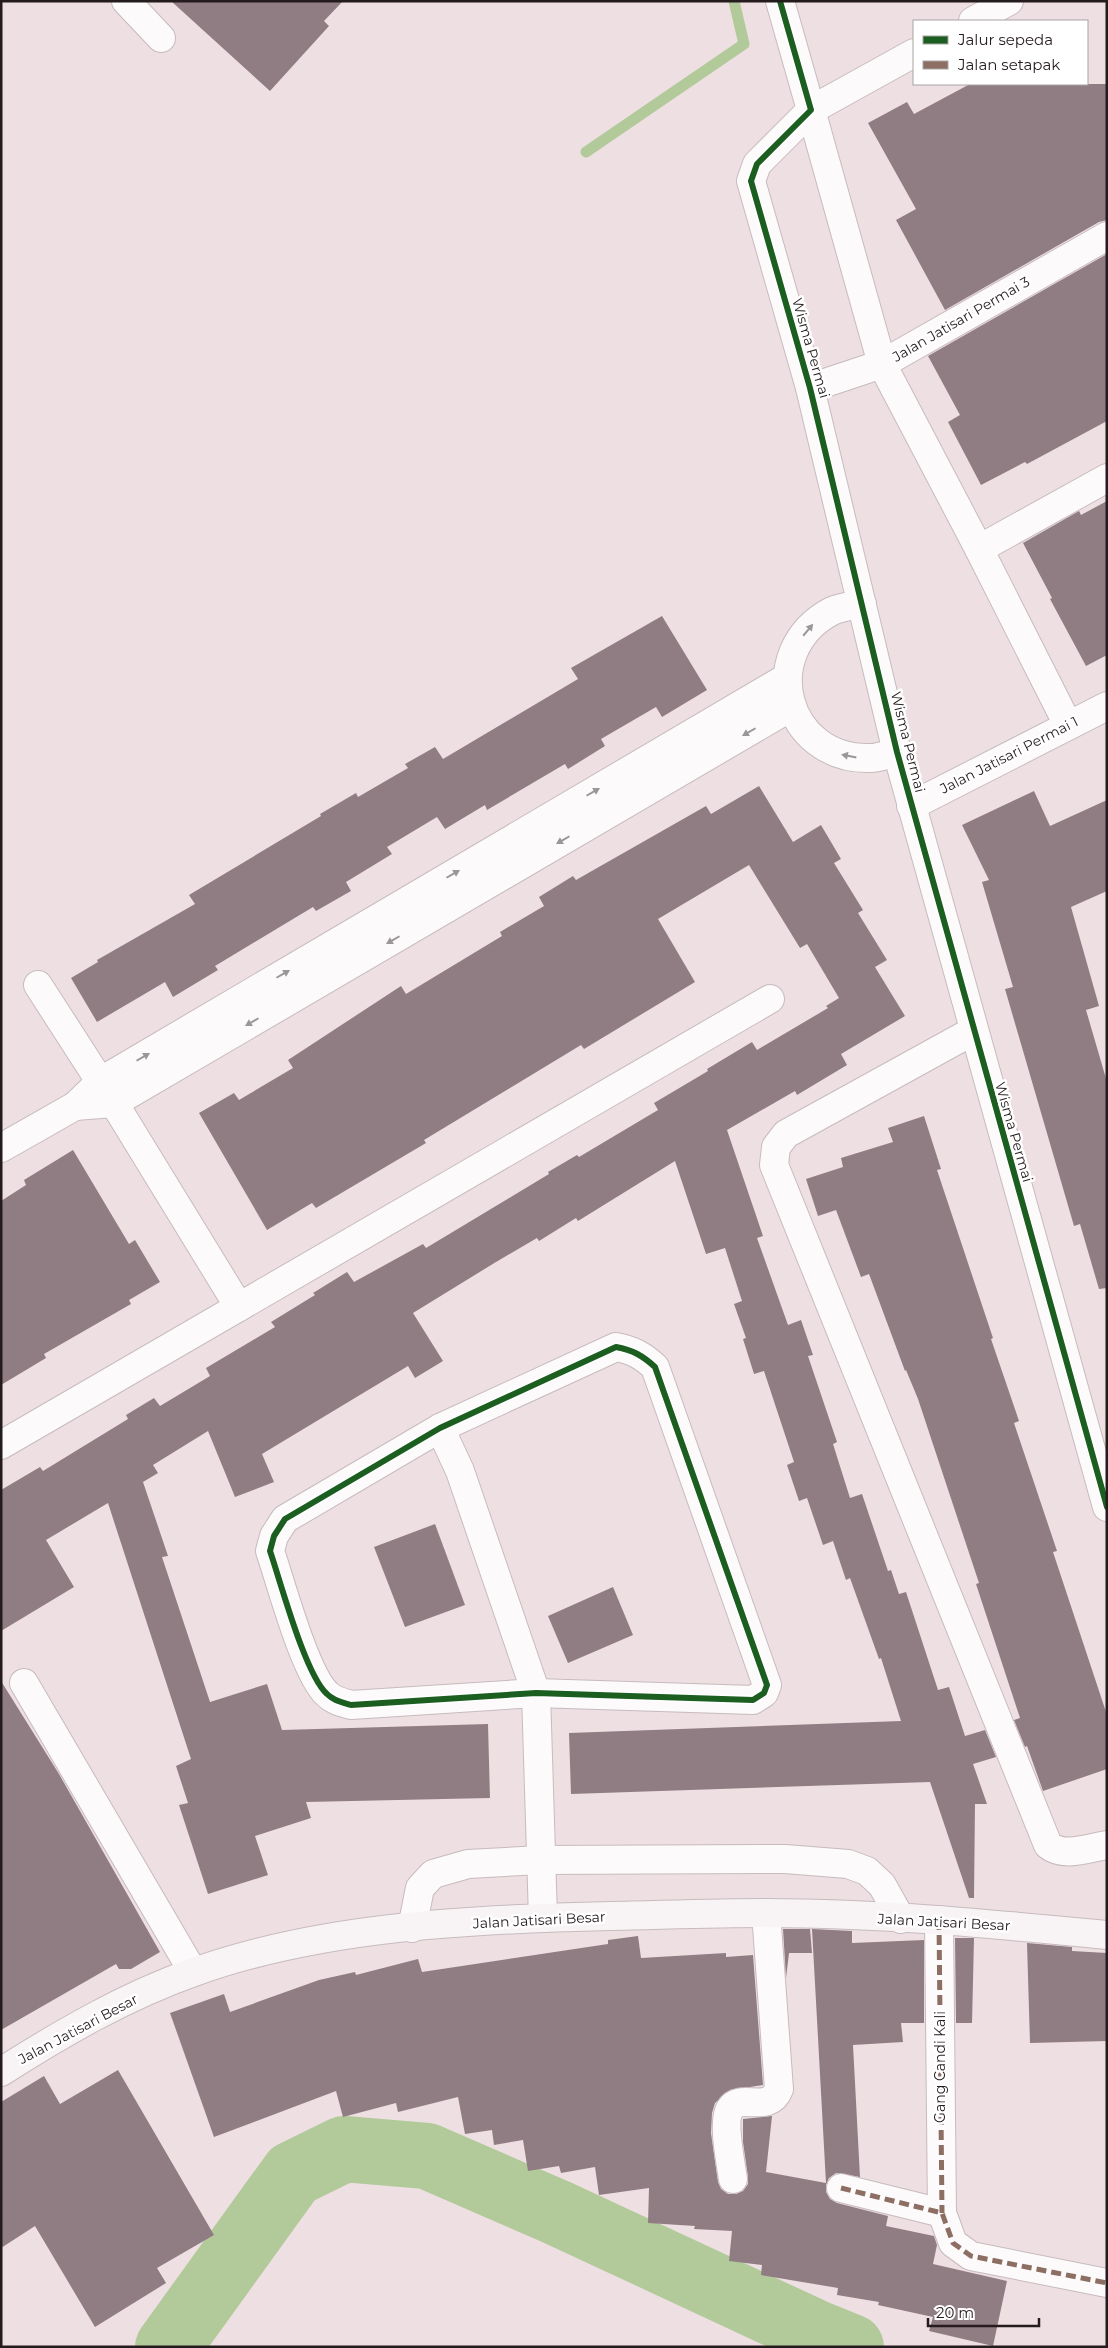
<svg xmlns="http://www.w3.org/2000/svg" width="1108" height="2348" viewBox="0 0 1108 2348" font-family="Montserrat,sans-serif">
<style>
.lines{fill:none;stroke-linecap:round;stroke-linejoin:round}
.stream{stroke:#b2c999;stroke-width:11}
.river{stroke:#b2c999;stroke-width:66}
.building{fill:#907d83}
.street-casing{stroke:#c7bbbe;stroke-width:30}
.secondary-casing{stroke:#c7bbbe;stroke-width:30}
.street{stroke:#fcfafb;stroke-width:28}
.secondary{stroke:#f8f3f5;stroke-width:28}
.quiet{stroke:#8d6e63;stroke-width:5;stroke-dasharray:10 5;stroke-linecap:butt}
.cycleway-casing{stroke:#fff;stroke-width:9}
.cycleway{stroke:#1b5e20;stroke-width:6}
.oneway{fill:#9b9697}
.labels{text-anchor:middle;stroke-width:5;stroke-linejoin:round;paint-order:stroke}
.street-label{font-size:14px;fill:#241b1d;stroke:#fff}
</style>
<rect width="100%" height="100%" fill="#eedfe2"/>
<g class="lines">
<path class="stream" d="M 586,152 L 744,44 L 734,1"/>
<path class="river" d="M 168,2347 L 293,2174 L 344,2149 L 427,2156 L 556,2212 L 814,2332 L 851,2347"/>
</g>
<g class="building">
<path d="M 171,1 L 343,1 L 324,21 L 329,26 L 270,91 Z"/>
<path d="M 970,84 L 1107,84 L 1107,220 L 1099,222 L 945,310 L 896,220 L 916,209 L 868,123 L 907,102 L 914,114 Z"/>
<path d="M 1107,254 L 1107,421 L 1027,464 L 1025,462 L 981,485 L 948,422 L 960,415 L 928,356 Z"/>
<path d="M 1107,501 L 1107,655 L 1086,666 L 1050,599 L 1052,598 L 1023,543 L 1079,511 L 1081,515 Z"/>
<path d="M 662,616 L 707,690 L 662,717 L 656,707 L 601,739 L 605,746 L 568,769 L 565,764 L 487,810 L 485,805 L 445,829 L 437,817 L 387,847 L 392,854 L 346,882 L 351,891 L 316,911 L 313,907 L 215,966 L 218,970 L 173,997 L 165,982 L 97,1022 L 71,978 L 98,962 L 97,960 L 195,904 L 189,895 L 321,816 L 320,814 L 356,793 L 358,797 L 408,768 L 405,764 L 435,747 L 443,759 L 578,679 L 571,668 Z"/>
<path d="M 759,786 L 793,842 L 821,825 L 841,859 L 834,863 L 863,910 L 858,913 L 887,960 L 875,967 L 905,1016 L 841,1054 L 847,1065 L 797,1095 L 795,1091 L 727,1130 L 763,1236 L 757,1238 L 788,1325 L 801,1320 L 813,1355 L 808,1356 L 837,1442 L 833,1444 L 850,1498 L 862,1494 L 888,1571 L 891,1570 L 899,1594 L 906,1592 L 938,1690 L 949,1687 L 965,1736 L 985,1730 L 996,1757 L 973,1764 L 987,1804 L 975,1804 L 974,1898 L 969,1898 L 930,1782 L 571,1794 L 569,1733 L 901,1721 L 881,1658 L 879,1659 L 850,1578 L 846,1580 L 833,1541 L 823,1545 L 807,1498 L 799,1501 L 787,1465 L 794,1462 L 764,1371 L 754,1374 L 743,1339 L 746,1338 L 734,1304 L 742,1301 L 725,1248 L 706,1254 L 675,1161 L 578,1221 L 576,1218 L 539,1241 L 537,1238 L 496,1262 L 413,1313 L 443,1361 L 415,1378 L 408,1366 L 262,1454 L 274,1482 L 235,1497 L 208,1431 L 153,1465 L 158,1473 L 143,1482 L 168,1556 L 162,1557 L 210,1702 L 267,1684 L 282,1730 L 488,1724 L 490,1798 L 306,1802 L 311,1818 L 255,1836 L 268,1875 L 208,1894 L 179,1805 L 188,1803 L 176,1766 L 191,1759 L 108,1503 L 46,1540 L 74,1587 L 1,1631 L 1,1490 L 40,1467 L 43,1471 L 128,1419 L 126,1415 L 154,1398 L 160,1406 L 210,1376 L 206,1368 L 275,1327 L 271,1322 L 315,1295 L 313,1293 L 347,1272 L 354,1282 L 423,1244 L 426,1248 L 549,1174 L 548,1172 L 577,1155 L 579,1157 L 658,1110 L 654,1103 L 708,1071 L 707,1069 L 752,1042 L 757,1050 L 828,1008 L 826,1006 L 839,998 L 807,944 L 800,948 L 749,865 L 658,919 L 695,982 L 584,1049 L 581,1045 L 424,1140 L 426,1143 L 316,1208 L 312,1203 L 267,1230 L 199,1113 L 234,1093 L 239,1100 L 293,1068 L 288,1060 L 401,986 L 406,994 L 502,936 L 500,932 L 544,906 L 539,897 L 573,876 L 576,880 L 706,806 L 711,814 Z"/>
<path d="M 1034,791 L 1050,826 L 1107,800 L 1107,891 L 1071,907 L 1099,1006 L 1086,1010 L 1107,1082 L 1107,1288 L 1099,1289 L 1080,1224 L 1074,1226 L 1005,989 L 1013,987 L 982,882 L 989,880 L 962,825 Z"/>
<path d="M 924,1116 L 941,1169 L 937,1170 L 993,1338 L 991,1339 L 1019,1421 L 1014,1423 L 1057,1551 L 1053,1552 L 1107,1715 L 1107,1769 L 1043,1791 L 1027,1746 L 1025,1747 L 1014,1720 L 1020,1718 L 976,1584 L 979,1583 L 918,1399 L 906,1370 L 905,1371 L 869,1274 L 861,1277 L 836,1210 L 818,1216 L 806,1179 L 843,1167 L 841,1158 L 893,1142 L 888,1128 Z"/>
<path d="M 73,1150 L 129,1244 L 135,1240 L 160,1282 L 129,1300 L 131,1304 L 44,1354 L 46,1358 L 1,1385 L 1,1201 L 26,1185 L 24,1180 Z"/>
<path d="M 435,1524 L 465,1605 L 405,1627 L 374,1547 Z"/>
<path d="M 613,1587 L 633,1635 L 568,1663 L 548,1616 Z"/>
<path d="M 1,1681 L 59,1774 L 160,1952 L 131,1969 L 119,1969 L 116,1964 L 1,2030 Z"/>
<path d="M 783,1929 L 810,1929 L 812,1953 L 789,1953 L 786,1978 Z"/>
<path d="M 812,1929 L 852,1931 L 852,1943 L 924,1940 L 924,2023 L 901,2023 L 903,2042 L 853,2045 L 860,2177 L 836,2173 L 829,2178 L 826,2185 L 826,2192 L 830,2199 L 837,2203 L 888,2216 L 886,2226 L 934,2236 L 937,2245 L 933,2264 L 1007,2281 L 993,2346 L 929,2331 L 933,2317 L 878,2305 L 879,2302 L 837,2295 L 838,2288 L 761,2275 L 762,2265 L 729,2261 L 732,2231 L 694,2229 L 695,2226 L 648,2223 L 649,2188 L 599,2195 L 595,2167 L 561,2173 L 559,2166 L 528,2171 L 523,2140 L 494,2145 L 492,2130 L 465,2134 L 458,2097 L 398,2112 L 396,2103 L 343,2117 L 336,2091 L 214,2137 L 170,2013 L 224,1994 L 230,2012 L 319,1980 L 355,1972 L 356,1975 L 418,1959 L 422,1972 L 608,1944 L 608,1940 L 638,1936 L 641,1958 L 726,1953 L 726,1957 L 753,1955 L 763,2085 L 730,2090 L 715,2103 L 712,2113 L 711,2133 L 718,2182 L 721,2189 L 728,2194 L 736,2194 L 743,2191 L 748,2184 L 748,2177 L 743,2142 L 743,2119 L 772,2116 L 766,2172 L 826,2183 Z"/>
<path d="M 955,1938 L 974,1938 L 972,2023 L 956,2023 Z"/>
<path d="M 1027,1943 L 1072,1947 L 1072,1951 L 1107,1953 L 1107,2041 L 1030,2043 Z"/>
<path d="M 118,2070 L 214,2235 L 157,2268 L 166,2283 L 95,2327 L 35,2226 L 1,2248 L 1,2102 L 44,2076 L 60,2104 Z"/>
</g>
<g class="lines">
<g class="street-casing">
<g id="street">
<path d="M 126,1 L 161,38"/>
<path d="M 780,1 L 811,110 L 757,164 L 751,181 L 810,388 L 897,752 L 1107,1507"/>
<path d="M 973,21 L 1009,1"/>
<path d="M 914,53 L 811,110 L 882,364 L 979,549 L 1068,725"/>
<path d="M 810,388 L 882,364 L 1107,236"/>
<path d="M 979,549 L 1107,478"/>
<path d="M 862,604 C 852,606 840,607 832,611 C 756,651 784,761 871,758 C 879,758 888,754 897,752"/>
<path d="M 911,806 L 1107,706"/>
<path d="M 38,985 L 114,1103 L 239,1307"/>
<path d="M 973,1031 L 786,1134 L 776,1147 L 774,1165 L 1048,1845 C 1064,1858 1088,1848 1107,1845"/>
<path d="M 75,1106 L 114,1103 L 791,707"/>
<path d="M 1,1148 L 75,1106 L 101,1081 L 786,678"/>
<path d="M 616,1347 C 633,1350 643,1356 655,1367 L 767,1685 L 764,1693 L 753,1700 L 536,1693 L 351,1705 C 342,1702 334,1701 327,1694 C 305,1674 281,1583 270,1551 L 274,1536 L 285,1519 L 440,1428 Z"/>
<path d="M 440,1428 L 460,1471 L 536,1693 L 543,1918"/>
<path d="M 1,1445 L 770,999"/>
<path d="M 24,1683 L 193,1972"/>
<path d="M 939,1920 L 942,2213"/>
<path d="M 412,1928 L 420,1888 L 433,1874 L 468,1864 L 540,1860 L 785,1859 L 848,1864 L 867,1871 L 882,1885 L 901,1919"/>
<path d="M 733,2179 C 731,2165 722,2121 730,2109 C 740,2092 769,2115 779,2089 L 766,1913"/>
<path d="M 841,2188 L 942,2213 L 953,2243 L 971,2256 L 1107,2283"/>
</g>
</g>
<g class="secondary-casing">
<path id="secondary" d="M 1,2072 C 62,2033 126,1996 194,1972 C 322,1926 475,1919 611,1916 C 662,1915 714,1913 765,1913 C 879,1913 993,1924 1107,1935"/>
</g>
<use href="#street" class="street"/>
<use href="#secondary" class="secondary"/>
<g class="quiet">
<path d="M 939,1920 L 942,2213"/>
<path d="M 841,2188 L 942,2213 L 953,2243 L 971,2256 L 1107,2283"/>
</g>
<g class="cycleway-casing">
<g id="cycleway">
<path d="M 780,1 L 811,110 L 757,164 L 751,181 L 810,388 L 897,752 L 1107,1507"/>
<path d="M 616,1347 C 633,1350 643,1356 655,1367 L 767,1685 L 764,1693 L 753,1700 L 536,1693 L 351,1705 C 342,1702 334,1701 327,1694 C 305,1674 281,1583 270,1551 L 274,1536 L 285,1519 L 440,1428 Z"/>
</g>
</g>
<use href="#cycleway" class="cycleway"/>
</g>
<defs><path id="oneway-solid" d="M-6-.8H1V-3.2L6.5 0L1 3.2V.8H-6Z" transform="scale(1.25)"/></defs>
<g class="oneway">
<use href="#oneway-solid" transform="translate(808 630) rotate(-50)"/>
<use href="#oneway-solid" transform="translate(749 732) rotate(150)"/>
<use href="#oneway-solid" transform="translate(849 756) rotate(-169)"/>
<use href="#oneway-solid" transform="translate(593 792) rotate(-30)"/>
<use href="#oneway-solid" transform="translate(563 840) rotate(150)"/>
<use href="#oneway-solid" transform="translate(453 874) rotate(-30)"/>
<use href="#oneway-solid" transform="translate(393 940) rotate(150)"/>
<use href="#oneway-solid" transform="translate(283 974) rotate(-30)"/>
<use href="#oneway-solid" transform="translate(252 1022) rotate(150)"/>
<use href="#oneway-solid" transform="translate(143 1057) rotate(-30)"/>
</g>
<g class="labels">
<g class="street-label">
<text transform="translate(961 319) rotate(-30)" y="5">Jalan Jatisari Permai 3</text>
<text transform="translate(811 348) rotate(74)" y="5">Wisma Permai</text>
<text transform="translate(908 742) rotate(76)" y="5">Wisma Permai</text>
<text transform="translate(1009 755) rotate(-27)" y="5">Jalan Jatisari Permai 1</text>
<text transform="translate(1014 1132) rotate(74)" y="5">Wisma Permai</text>
<text transform="translate(539 1920) rotate(-3)" y="5">Jalan Jatisari Besar</text>
<text transform="translate(944 1922) rotate(3)" y="5">Jalan Jatisari Besar</text>
<text transform="translate(78 2029) rotate(-28)" y="5">Jalan Jatisari Besar</text>
<text transform="translate(940 2067) rotate(-90)" y="5">Gang Candi Kali</text>
</g>
</g>
<rect width="1108" height="2348" fill="none" stroke="#241b1d" stroke-width="5"/>
<rect x="913" y="20" width="175" height="65" fill="#ffffff" stroke="#a7a4a5"/>
<rect x="923" y="36" width="25" height="8" fill="#1b5e20" stroke="#a7a4a5"/>
<text x="958" y="45" font-size="15" fill="#241b1d">Jalur sepeda</text>
<rect x="923" y="61" width="25" height="8" fill="#8d6e63" stroke="#a7a4a5"/>
<text x="958" y="70" font-size="15" fill="#241b1d">Jalan setapak</text>
<path d="M928 2318v8h111v-8" fill="none" stroke="#241b1d" stroke-width="2.5"/>
<text x="936" y="2318" font-size="15" fill="#241b1d" stroke="#ffffff" stroke-width="4" paint-order="stroke">20 m</text>
</svg>
